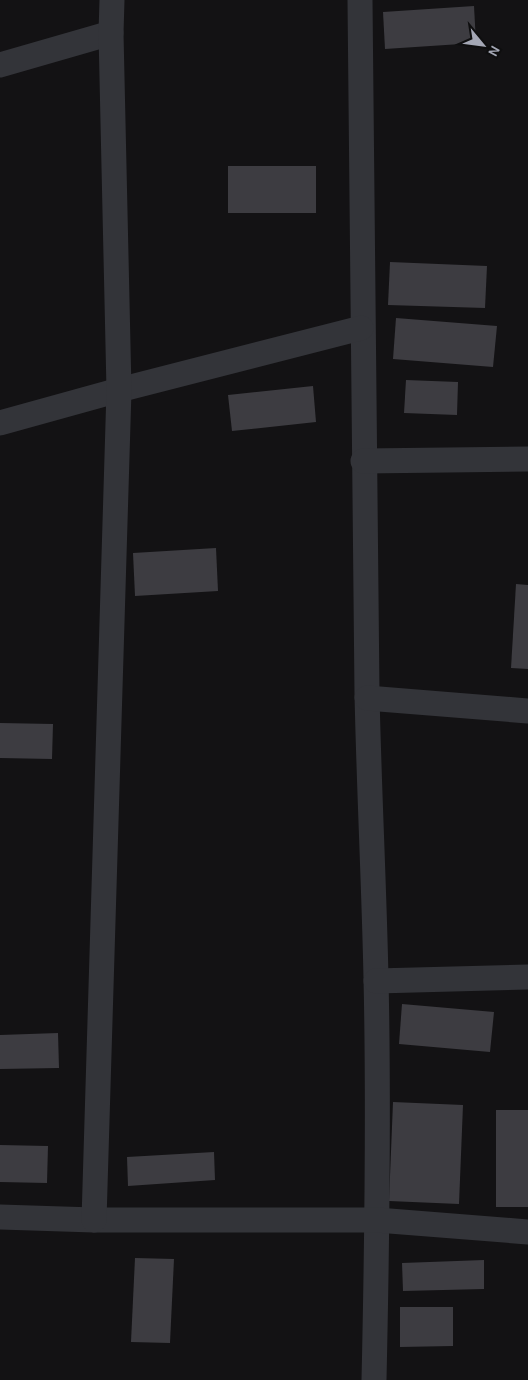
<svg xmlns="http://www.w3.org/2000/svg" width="528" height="1380" viewBox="0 0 528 1380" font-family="Karla,sans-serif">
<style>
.building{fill:#3d3c41}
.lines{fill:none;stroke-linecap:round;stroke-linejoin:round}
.street{stroke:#333439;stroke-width:25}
</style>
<rect width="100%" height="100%" fill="#131214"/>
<g class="building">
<path d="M 474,6 L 476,43 L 385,49 L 383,12 Z"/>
<rect x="228" y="166" width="88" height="47"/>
<path d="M 390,262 L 487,266 L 485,308 L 388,305 Z"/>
<path d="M 396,318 L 497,326 L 493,367 L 393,359 Z"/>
<path d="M 406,380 L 458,382 L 457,415 L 404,413 Z"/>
<path d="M 313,386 L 316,422 L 232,431 L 228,395 Z"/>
<path d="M 216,548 L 218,591 L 135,596 L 133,553 Z"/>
<path d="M 516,584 L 528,585 L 528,669 L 511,668 Z"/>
<path d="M 0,723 L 53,724 L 52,759 L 0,758 Z"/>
<path d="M 402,1004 L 494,1012 L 490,1052 L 399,1044 Z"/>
<path d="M 58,1033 L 59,1068 L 0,1069 L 0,1035 Z"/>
<path d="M 393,1102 L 463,1105 L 459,1204 L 389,1201 Z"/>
<rect x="496" y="1110" width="32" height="97"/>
<path d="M 0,1145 L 48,1146 L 47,1183 L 0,1182 Z"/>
<path d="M 214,1152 L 215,1180 L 128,1186 L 127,1157 Z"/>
<path d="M 135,1258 L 174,1259 L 170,1343 L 131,1342 Z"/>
<path d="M 484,1260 L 484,1289 L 403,1291 L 402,1263 Z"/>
<path d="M 400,1307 L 453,1307 L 453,1346 L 400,1347 Z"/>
</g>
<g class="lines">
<g class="street">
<path d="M 360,0 C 361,231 363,462 367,694 C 369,788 374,883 376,978 C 379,1112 377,1246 374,1380"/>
<path d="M 0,65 L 111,33"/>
<path d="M 0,423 L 119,390 L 361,328"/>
<path d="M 363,461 L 528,459"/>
<path d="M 367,698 L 528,711"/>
<path d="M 376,981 L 528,977"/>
<path d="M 0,1217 L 94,1220 L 377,1220 L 528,1232"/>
<path d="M 94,1220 L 119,390 L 111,33 L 112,0"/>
</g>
</g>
<g transform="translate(483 45) rotate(119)" stroke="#0e0e0f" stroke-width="4" paint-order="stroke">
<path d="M0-4L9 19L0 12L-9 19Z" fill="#a4a7b5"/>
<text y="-8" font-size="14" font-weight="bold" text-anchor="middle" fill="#a4a7b5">N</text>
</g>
</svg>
